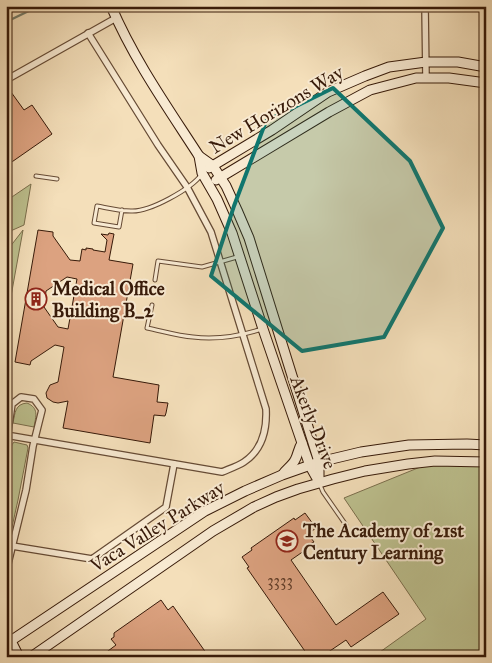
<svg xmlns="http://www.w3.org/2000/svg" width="492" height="663" viewBox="0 0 492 663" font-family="'IM FELL Great Primer',serif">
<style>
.green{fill:#bdc18f;stroke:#7a6e4c}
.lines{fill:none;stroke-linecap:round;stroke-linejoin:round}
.stream{stroke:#747c6a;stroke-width:2.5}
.building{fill:#dca280;stroke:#371a09;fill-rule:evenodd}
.lane-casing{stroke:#664b35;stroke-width:5}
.street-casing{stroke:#664b35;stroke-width:8}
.secondary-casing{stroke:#371a09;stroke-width:11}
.lane{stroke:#f8ead2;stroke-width:3}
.street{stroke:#f8ead2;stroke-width:5.5}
.secondary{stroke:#f8ead2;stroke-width:9}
.marked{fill:#0f766e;fill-opacity:0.2;stroke:#0f766e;stroke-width:4;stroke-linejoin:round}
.labels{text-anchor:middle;stroke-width:4;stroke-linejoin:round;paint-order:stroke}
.number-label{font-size:16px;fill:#603c27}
.street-label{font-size:19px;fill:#371a09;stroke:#f8ead2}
.poi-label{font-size:19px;font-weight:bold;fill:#371a09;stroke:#f8ead2;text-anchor:start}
</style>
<rect width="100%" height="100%" fill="#f4dfba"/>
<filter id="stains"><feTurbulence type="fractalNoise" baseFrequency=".004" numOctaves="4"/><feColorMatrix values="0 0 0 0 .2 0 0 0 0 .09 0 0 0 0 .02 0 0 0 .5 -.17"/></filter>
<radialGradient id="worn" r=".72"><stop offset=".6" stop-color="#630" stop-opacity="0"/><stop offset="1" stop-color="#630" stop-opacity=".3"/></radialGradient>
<g class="green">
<path d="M 31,184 L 24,225 L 6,233 L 6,201 Z"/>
<path d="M 23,230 L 6,324 L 6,252 Z"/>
<path d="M 27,403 C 39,408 36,416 34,427 L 13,423 C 15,413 15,404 27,403 Z"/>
<path d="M 14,442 L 27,445 L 28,448 L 18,500 L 10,536 L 6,540 C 6,523 3,452 14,442 Z"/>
<path d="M 435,461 L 486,464 L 486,657 L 373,657 L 426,619 L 344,498 Z"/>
</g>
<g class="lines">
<path class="stream" d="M 6,22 L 39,6"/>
</g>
<g class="building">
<path d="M 11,92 L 24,110 L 32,105 L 52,134 L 6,166 L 6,95 Z"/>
<path d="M 38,230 L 53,232 L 53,236 L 70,260 L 80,261 L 82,249 L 86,250 L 86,248 L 93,249 L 93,250 L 105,252 L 107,240 L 101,234 L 108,235 L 109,233 L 114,234 L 109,260 L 133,264 L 113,377 L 159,385 L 157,402 L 168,403 L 166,413 L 165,416 L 154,415 L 150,443 L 63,428 L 68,401 L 58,403 L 53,402 L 47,398 L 46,393 L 50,385 L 58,382 L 64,347 L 55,345 L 31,361 L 30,365 L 15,362 ZM 67,277 L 77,279 L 68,329 L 58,327 L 44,307 L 46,291 Z"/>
<path d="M 305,513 L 316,528 L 308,534 L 314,542 L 310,544 L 311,546 L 291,560 L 336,625 L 383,592 L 399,614 L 351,647 L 346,640 L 321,657 L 309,657 L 247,568 L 249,567 L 242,557 L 252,550 L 251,548 L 294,518 L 295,520 Z"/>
<path d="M 161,600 L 168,610 L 173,606 L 209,657 L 100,657 L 116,645 L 111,639 L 114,637 L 114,633 Z"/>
</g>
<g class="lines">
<g class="lane-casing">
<g id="lane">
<path d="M 36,176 L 57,179"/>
<path d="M 122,210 L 119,227 L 94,223 L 97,206 C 108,208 120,211 131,211 C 150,212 191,189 202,174"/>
<path d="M 155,280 L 158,261 L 202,267 L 237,257"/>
<path d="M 152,305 L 147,328 C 162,331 178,336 193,337 C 217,340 240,336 262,329"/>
<path d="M 320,485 L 323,492 L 346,525"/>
</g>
</g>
<g class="street-casing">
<g id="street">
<path d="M 425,6 L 426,78"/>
<path d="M 6,80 L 116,18"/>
<path d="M 6,435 L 222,472 C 229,469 238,466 244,462 C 262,450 267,429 266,409 L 211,232 L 187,187 L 158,145 L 88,33"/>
<path d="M 6,445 L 12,404 L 21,397 L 34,399 L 42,410 L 33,446 L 26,490 L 6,572"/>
<path d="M 6,545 L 92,559 L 166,507 L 174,464"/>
<path d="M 6,632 L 11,641"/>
</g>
</g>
<g class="secondary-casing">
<g id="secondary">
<path d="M 111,6 C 134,60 168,108 199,156 L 202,173 L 217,199 L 232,233 L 263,329 L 302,443 L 310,466 L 319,482"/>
<path d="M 199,156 L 213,166 L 226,186 L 237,210 L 249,238 L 319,462 L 319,482"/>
<path d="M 209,168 L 272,130 L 328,92 L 365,76 L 389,67 L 426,62 L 458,62 L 486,67"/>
<path d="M 216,180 L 329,112 L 370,90 L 416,78 L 449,78 L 486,83"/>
<path d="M 283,474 C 286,469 292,466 295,460 C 298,455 298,449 302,443"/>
<path d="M 11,641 L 19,657"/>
<path d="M 6,644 L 205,511 L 245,491 L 282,475 L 319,462 L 361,452 L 409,445 L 467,444 L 486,445"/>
<path d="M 31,657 L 213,531 L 254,507 L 276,497 L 298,489 L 333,479 L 365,471 L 408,464 L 435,461 L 486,462"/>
</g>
</g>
<use href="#lane" class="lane"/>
<use href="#street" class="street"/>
<use href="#secondary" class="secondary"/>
</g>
<path class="marked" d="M 333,88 L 410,161 L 443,228 L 384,337 L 302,351 L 211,276 L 234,206 L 266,121 Z"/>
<defs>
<g id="building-ring" transform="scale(1.125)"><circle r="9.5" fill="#f8ead2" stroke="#8f2418" stroke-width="1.5"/><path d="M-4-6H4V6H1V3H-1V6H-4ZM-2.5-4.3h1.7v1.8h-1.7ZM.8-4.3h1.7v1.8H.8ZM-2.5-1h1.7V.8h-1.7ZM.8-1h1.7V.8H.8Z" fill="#8f2418"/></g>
<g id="school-ring" transform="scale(1.125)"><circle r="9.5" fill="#f8ead2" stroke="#8f2418" stroke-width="1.5"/><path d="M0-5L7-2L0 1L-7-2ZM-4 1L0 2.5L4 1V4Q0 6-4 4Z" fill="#8f2418"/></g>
</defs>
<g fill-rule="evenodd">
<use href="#building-ring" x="36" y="299"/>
<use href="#school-ring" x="287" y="541"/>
</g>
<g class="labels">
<g class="number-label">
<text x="280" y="586">3333</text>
</g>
<g class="street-label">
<text transform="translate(276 109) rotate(-31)" y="7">New Horizons Way</text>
<text transform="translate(314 422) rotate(69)" y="7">Akerly Drive</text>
<text transform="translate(157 526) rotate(-32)" y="7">Vaca Valley Parkway</text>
</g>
<g class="poi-label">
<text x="52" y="295">Medical Office<tspan x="52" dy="22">Building B_2</tspan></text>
<text x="303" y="537">The Academy of 21st<tspan x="303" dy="22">Century Learning</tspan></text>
</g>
</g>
<rect width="492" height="663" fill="none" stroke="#f4dfba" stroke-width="25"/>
<rect x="8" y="8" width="477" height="648" fill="none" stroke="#371a09" stroke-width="2.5"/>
<rect x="12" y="12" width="467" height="638" fill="none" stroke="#371a09"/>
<rect width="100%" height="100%" filter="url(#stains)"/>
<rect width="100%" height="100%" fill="url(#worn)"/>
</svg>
